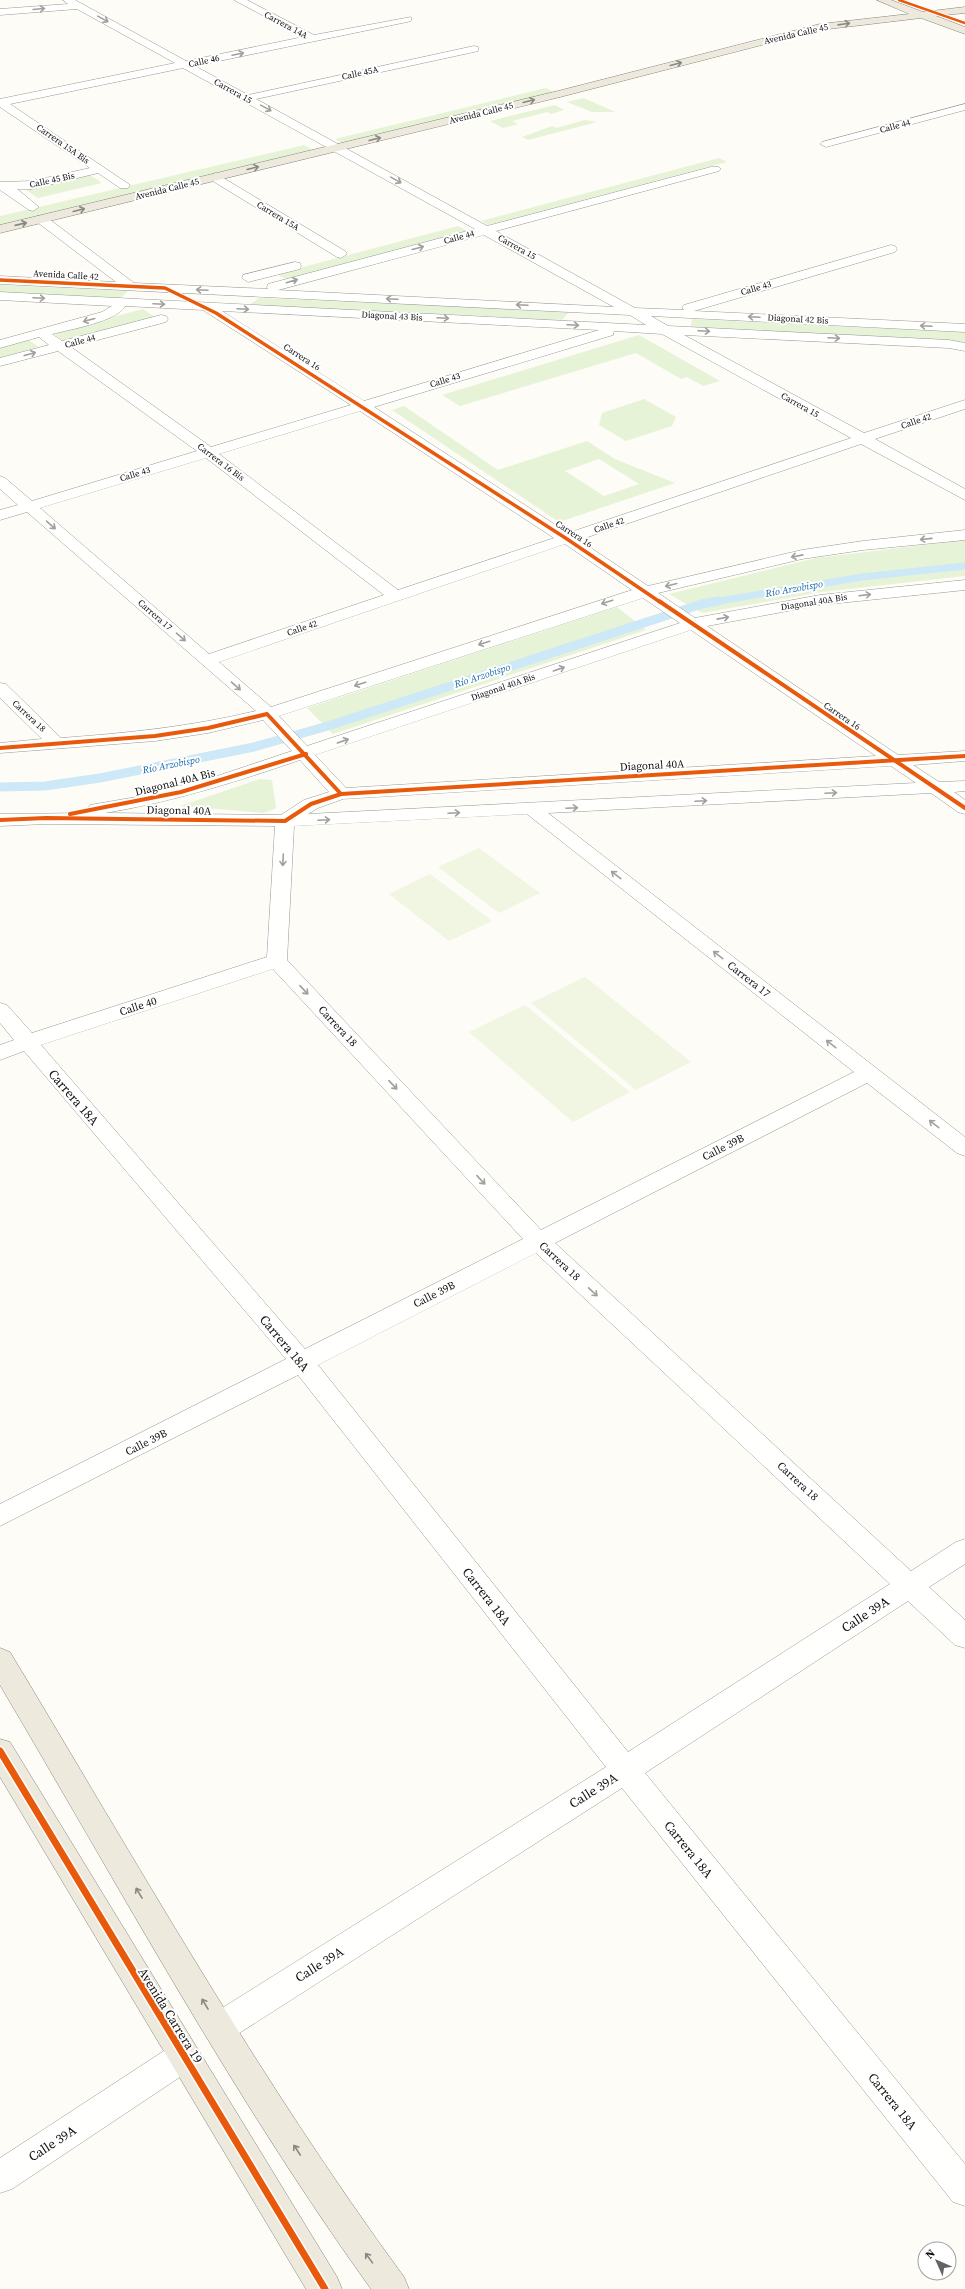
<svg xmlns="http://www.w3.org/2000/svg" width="965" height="2289" viewBox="0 0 965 2289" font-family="'Source Serif 4',serif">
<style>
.green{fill:#e7f3d7;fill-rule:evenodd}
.pitch{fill:#f0f6e1}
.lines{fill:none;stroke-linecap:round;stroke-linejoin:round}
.stream-far1{stroke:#cde8f7;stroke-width:7}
.stream{stroke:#cde8f7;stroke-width:9}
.minor-casing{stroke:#979795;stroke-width:1}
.major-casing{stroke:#858482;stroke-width:1}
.minor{fill:#fffffe;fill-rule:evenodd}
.major{fill:#ede9dc;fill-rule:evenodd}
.cycleway-far3-casing{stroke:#fff;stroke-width:4}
.cycleway-far2-casing{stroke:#fff;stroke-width:5}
.cycleway-far1-casing{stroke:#fff;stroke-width:6}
.cycleway-casing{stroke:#fff;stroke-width:10}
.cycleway-far3{stroke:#e8590c;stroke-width:2.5}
.cycleway-far2{stroke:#e8590c;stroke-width:3.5}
.cycleway-far1{stroke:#e8590c;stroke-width:4}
.cycleway{stroke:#e8590c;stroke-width:7}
.oneway{stroke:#a0a09f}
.oneway2{stroke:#8a8881}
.labels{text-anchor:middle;stroke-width:4;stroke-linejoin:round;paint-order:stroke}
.far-street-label{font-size:9px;fill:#111;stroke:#fff}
.far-water-label{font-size:10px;font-style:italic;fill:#1768a6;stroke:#fff}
.street-label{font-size:11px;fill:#111;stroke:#fff}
.near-street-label{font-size:13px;fill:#111;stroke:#fff}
</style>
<rect width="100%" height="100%" fill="#fdfcf7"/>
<g class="green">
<path d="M 546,88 L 554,92 L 342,143 L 335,139 Z"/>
<path d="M 584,98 L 615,112 L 592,112 L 567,102 Z"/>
<path d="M 555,105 L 564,110 L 551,114 L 547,112 L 512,121 L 518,124 L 503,128 L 490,121 Z"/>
<path d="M 585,120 L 597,122 L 528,140 L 522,137 L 552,126 L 556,128 Z"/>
<path d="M 304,145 L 312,150 L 0,225 L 0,216 Z"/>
<path d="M 719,158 L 727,162 L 488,225 L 481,221 Z"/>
<path d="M 90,175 L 102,183 L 38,198 L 26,190 Z"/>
<path d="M 458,226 L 468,231 L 287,280 L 277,274 Z"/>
<path d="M 0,285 L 128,291 L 120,299 L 0,292 Z"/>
<path d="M 259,298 L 570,311 L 562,320 L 249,305 Z"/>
<path d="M 143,309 L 155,317 L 65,342 L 53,333 Z"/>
<path d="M 692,319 L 965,332 L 965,342 L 691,327 Z"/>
<path d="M 639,335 L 720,381 L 703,386 L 687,377 L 681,379 L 636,353 L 460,406 L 442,395 Z"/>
<path d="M 27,339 L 39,347 L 0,358 L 0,346 Z"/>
<path d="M 644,399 L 676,417 L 672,426 L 626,441 L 599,425 L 602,413 Z"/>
<path d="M 404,406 L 498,470 L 587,441 L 615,459 L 675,483 L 559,522 L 392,410 ZM 599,459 L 639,484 L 604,496 L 565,471 Z"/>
<path d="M 965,540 L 965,576 L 822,592 L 702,613 L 669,594 L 816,558 Z"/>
<path d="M 617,607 L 646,630 L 333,734 L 307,708 Z"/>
<path d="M 260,779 L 272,780 L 276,808 L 264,813 L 180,806 Z"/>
</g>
<g class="pitch">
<path d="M 479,848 L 540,893 L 499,913 L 438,867 Z"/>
<path d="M 430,874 L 492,921 L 449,941 L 389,894 Z"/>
<path d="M 585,977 L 691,1062 L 636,1090 L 531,1003 Z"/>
<path d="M 525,1005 L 630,1092 L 573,1122 L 469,1032 Z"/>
</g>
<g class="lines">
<path class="stream-far1" d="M 713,602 L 862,577 L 965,566"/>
<path class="stream" d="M 0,787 L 45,786 L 100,778 L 254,747 L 328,726 L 702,604 L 719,601"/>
<g class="minor-casing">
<g id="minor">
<path d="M 63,0 L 75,0 L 186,61 L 303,37 L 234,0 L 247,0 L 314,35 L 411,17 L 411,21 L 407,22 L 195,66 L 248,95 L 474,46 L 478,47 L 478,51 L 474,52 L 256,99 L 487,226 L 711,167 L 719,167 L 721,169 L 719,171 L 496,231 L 635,308 L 684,310 L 682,308 L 684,305 L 891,245 L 895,246 L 897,249 L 895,252 L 694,311 L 965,324 L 965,332 L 651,316 L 668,326 L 949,340 L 965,343 L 965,351 L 949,348 L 684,335 L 864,433 L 965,400 L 965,409 L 875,439 L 965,489 L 965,500 L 861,444 L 579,540 L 648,586 L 802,550 L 863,541 L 965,530 L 965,540 L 863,550 L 802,559 L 658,593 L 695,618 L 820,595 L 965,580 L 965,590 L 820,605 L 707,626 L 898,755 L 965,751 L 965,761 L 913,765 L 939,782 L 965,781 L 965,791 L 954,792 L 965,800 L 965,814 L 958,812 L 931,793 L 548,813 L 965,1137 L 965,1156 L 957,1153 L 867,1083 L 555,1243 L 911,1571 L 956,1542 L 965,1539 L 965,1564 L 929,1587 L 965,1620 L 965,1648 L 955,1645 L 908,1601 L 645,1773 L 965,2164 L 965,2206 L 953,2202 L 622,1788 L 230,2039 L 219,2043 L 208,2039 L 203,2028 L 208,2017 L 606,1767 L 298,1375 L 0,1526 L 0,1504 L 286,1359 L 24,1051 L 0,1060 L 0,1045 L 14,1040 L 0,1023 L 0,1003 L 7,1005 L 32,1033 L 267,957 L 275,826 L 46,824 L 0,826 L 0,814 L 91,813 L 88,809 L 90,805 L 142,796 L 220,775 L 292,751 L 263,720 L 208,733 L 155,741 L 0,753 L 0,743 L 42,739 L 0,698 L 0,683 L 6,684 L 61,738 C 128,733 189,727 256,711 L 27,512 L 0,520 L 0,510 L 18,505 L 0,489 L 0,476 L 5,478 L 32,501 L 197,451 L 58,351 L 0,366 L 0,358 L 49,345 L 39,337 L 0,348 L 0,340 L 102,312 L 112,306 L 0,300 L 0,292 L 646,325 L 630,315 L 0,284 L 0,276 L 116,282 L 37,222 L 35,219 L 37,216 L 45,216 L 134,283 L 268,289 L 267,287 L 268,284 L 475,229 L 183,68 L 10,104 L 130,185 L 128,188 L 120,188 L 98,173 L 32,189 L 17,189 L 39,207 L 33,211 L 29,210 L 0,190 L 0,182 L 32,181 L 90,168 L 0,107 L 0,99 L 175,63 L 77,9 L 0,15 L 0,9 L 68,4 ZM 484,235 L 614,307 L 277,290 L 278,290 ZM 125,306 L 203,310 L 351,405 L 211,447 L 71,347 L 166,322 L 168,319 L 166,316 L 161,315 L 62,341 L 52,334 C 68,330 119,321 125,306 ZM 222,311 L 599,330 L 364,401 ZM 614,331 L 662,334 L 851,438 L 568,533 L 374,407 L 613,335 ZM 360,411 L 554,538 L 398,590 L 219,454 ZM 206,458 L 384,595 L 209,654 L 40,508 ZM 565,544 L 632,590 L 271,707 L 219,662 ZM 643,598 L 680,623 L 307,746 L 279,716 ZM 691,630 L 876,756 L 346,788 L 315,755 ZM 300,760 L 329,792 L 304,800 L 281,815 L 105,813 C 172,802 236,782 300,760 ZM 891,766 L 916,783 L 308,814 L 318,808 L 343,799 ZM 527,814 L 854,1072 L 541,1230 L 287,960 L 294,826 ZM 273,969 L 523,1239 L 305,1349 L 41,1045 ZM 536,1253 L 890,1584 L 628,1752 L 318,1365 Z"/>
<path d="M 965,104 L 965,110 L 826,147 L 820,144 L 822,142 Z"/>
<path d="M 215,173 L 345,251 L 347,254 L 341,258 L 337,257 L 211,180 L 209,177 Z"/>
<path d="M 295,262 L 300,263 L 301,266 L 300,269 L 248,282 L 242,278 L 243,275 Z"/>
<path d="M 184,2041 L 195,2045 L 200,2056 L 195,2067 L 12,2189 L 0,2193 L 0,2158 L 173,2045 Z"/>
</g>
</g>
<g class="major-casing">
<g id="major">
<path d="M 877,0 L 891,0 L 923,12 L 965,7 L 965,13 L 936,16 L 965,27 L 965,34 L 921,18 L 820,30 L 560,97 L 0,233 L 0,225 L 558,91 L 820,24 L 909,14 Z"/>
<path d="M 0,1648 L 10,1652 C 137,1863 258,2078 404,2277 L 409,2289 L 371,2289 C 233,2097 120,1888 0,1685 Z"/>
<path d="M 0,1739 L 10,1742 L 337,2277 L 342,2289 L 306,2289 L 0,1777 Z"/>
</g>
</g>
<use href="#minor" class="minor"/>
<use href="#major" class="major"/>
<g class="cycleway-far3-casing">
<path id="cycleway-far3" d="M 899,0 L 965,23"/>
</g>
<g class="cycleway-far2-casing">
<path id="cycleway-far2" d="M 0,280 L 165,288 L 216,313 L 567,539 L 660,602"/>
</g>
<g class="cycleway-far1-casing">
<g id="cycleway-far1">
<path d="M 659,601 L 965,808"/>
<path d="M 0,748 L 155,736 L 208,728 L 267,714 L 341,794"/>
<path d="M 70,814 L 181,792 L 306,754"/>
<path d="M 0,820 L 46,818 L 285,821 L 311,804 L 341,794 L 965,756"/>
</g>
</g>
<g class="cycleway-casing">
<path id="cycleway" d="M 0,1751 L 325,2289"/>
</g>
<use href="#cycleway-far3" class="cycleway-far3"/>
<use href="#cycleway-far2" class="cycleway-far2"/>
<use href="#cycleway-far1" class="cycleway-far1"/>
<use href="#cycleway" class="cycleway"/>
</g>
<defs><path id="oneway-shaft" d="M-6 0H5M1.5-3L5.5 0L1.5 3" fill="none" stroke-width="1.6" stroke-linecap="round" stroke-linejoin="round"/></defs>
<g class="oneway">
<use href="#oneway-shaft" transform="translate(39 9) rotate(-5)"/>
<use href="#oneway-shaft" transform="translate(103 19) rotate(29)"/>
<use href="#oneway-shaft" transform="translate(238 54) rotate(-12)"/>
<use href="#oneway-shaft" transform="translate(266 108) rotate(29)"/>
<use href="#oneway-shaft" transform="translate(396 180) rotate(29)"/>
<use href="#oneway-shaft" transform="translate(418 248) rotate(-15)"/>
<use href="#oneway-shaft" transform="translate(292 281) rotate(-16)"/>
<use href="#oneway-shaft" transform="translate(202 290) rotate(-177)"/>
<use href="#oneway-shaft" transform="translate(39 298) rotate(3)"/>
<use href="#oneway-shaft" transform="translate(392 299) rotate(-177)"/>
<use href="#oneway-shaft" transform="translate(159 304) rotate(3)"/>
<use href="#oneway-shaft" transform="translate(522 305) rotate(-177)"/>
<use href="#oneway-shaft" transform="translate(243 309) rotate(3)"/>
<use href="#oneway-shaft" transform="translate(754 317) rotate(-177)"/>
<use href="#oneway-shaft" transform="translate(443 318) rotate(3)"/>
<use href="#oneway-shaft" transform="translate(89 320) rotate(165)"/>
<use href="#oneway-shaft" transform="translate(573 325) rotate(3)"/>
<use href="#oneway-shaft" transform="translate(926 326) rotate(-177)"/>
<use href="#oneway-shaft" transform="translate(704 331) rotate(3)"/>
<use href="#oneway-shaft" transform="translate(834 338) rotate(3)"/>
<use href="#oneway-shaft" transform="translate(30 354) rotate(-15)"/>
<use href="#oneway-shaft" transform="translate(51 525) rotate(41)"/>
<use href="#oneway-shaft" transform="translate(926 539) rotate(174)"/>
<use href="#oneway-shaft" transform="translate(797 556) rotate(169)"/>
<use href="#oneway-shaft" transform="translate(671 585) rotate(166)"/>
<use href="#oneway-shaft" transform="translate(865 595) rotate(-7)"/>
<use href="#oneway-shaft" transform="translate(607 602) rotate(162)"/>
<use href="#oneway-shaft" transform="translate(723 618) rotate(-11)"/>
<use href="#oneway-shaft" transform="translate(181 637) rotate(41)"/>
<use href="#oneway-shaft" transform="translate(484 643) rotate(162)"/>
<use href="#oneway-shaft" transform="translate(559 669) rotate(-19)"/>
<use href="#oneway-shaft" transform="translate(360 684) rotate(162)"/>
<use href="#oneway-shaft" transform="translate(236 686) rotate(41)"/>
<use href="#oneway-shaft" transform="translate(343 741) rotate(-19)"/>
<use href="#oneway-shaft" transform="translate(831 793) rotate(-3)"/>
<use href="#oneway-shaft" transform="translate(701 801) rotate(-3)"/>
<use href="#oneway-shaft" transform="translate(572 808) rotate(-3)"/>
<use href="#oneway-shaft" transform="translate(454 813) rotate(-3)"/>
<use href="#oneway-shaft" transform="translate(324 820) rotate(-3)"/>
<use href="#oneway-shaft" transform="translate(283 860) rotate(93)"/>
<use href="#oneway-shaft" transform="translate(616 875) rotate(-142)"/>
<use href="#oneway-shaft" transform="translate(718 955) rotate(-142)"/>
<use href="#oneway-shaft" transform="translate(304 990) rotate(47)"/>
<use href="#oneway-shaft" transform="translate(831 1044) rotate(-142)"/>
<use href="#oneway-shaft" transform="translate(393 1085) rotate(47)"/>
<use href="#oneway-shaft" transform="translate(934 1124) rotate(-142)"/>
<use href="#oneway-shaft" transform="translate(481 1180) rotate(47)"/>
<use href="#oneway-shaft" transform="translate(593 1292) rotate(43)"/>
</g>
<g class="oneway2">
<use href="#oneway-shaft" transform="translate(844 24) rotate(-8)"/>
<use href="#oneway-shaft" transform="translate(676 64) rotate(-15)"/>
<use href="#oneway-shaft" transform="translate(529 101) rotate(-14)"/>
<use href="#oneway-shaft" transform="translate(375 139) rotate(-14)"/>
<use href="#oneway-shaft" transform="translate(253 168) rotate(-14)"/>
<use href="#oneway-shaft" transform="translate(79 210) rotate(-14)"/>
<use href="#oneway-shaft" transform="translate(21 224) rotate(-13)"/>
<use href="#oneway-shaft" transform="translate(139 1893) rotate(-121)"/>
<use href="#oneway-shaft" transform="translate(205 2004) rotate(-121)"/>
<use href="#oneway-shaft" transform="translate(297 2150) rotate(-123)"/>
<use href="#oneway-shaft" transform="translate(369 2258) rotate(-126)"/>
</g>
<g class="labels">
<g class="far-street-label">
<text transform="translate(286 25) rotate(28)" y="3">Carrera 14A</text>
<text transform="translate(796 34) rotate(-13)" y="3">Avenida Calle 45</text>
<text transform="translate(204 61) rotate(-12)" y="3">Calle 46</text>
<text transform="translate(360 73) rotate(-12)" y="3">Calle 45A</text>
<text transform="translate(233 91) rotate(29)" y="3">Carrera 15</text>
<text transform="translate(481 113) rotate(-14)" y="3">Avenida Calle 45</text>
<text transform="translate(895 126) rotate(-15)" y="3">Calle 44</text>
<text transform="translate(63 144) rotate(35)" y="3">Carrera 15A Bis</text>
<text transform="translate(52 180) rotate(-12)" y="3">Calle 45 Bis</text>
<text transform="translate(167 189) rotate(-14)" y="3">Avenida Calle 45</text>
<text transform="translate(278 216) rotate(31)" y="3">Carrera 15A</text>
<text transform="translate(459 237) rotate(-15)" y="3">Calle 44</text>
<text transform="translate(517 247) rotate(29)" y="3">Carrera 15</text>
<text transform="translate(66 275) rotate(3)" y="3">Avenida Calle 42</text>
<text transform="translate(756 288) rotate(-16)" y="3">Calle 43</text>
<text transform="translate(392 316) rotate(3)" y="3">Diagonal 43 Bis</text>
<text transform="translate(798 319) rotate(3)" y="3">Diagonal 42 Bis</text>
<text transform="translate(80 341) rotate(-15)" y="3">Calle 44</text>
<text transform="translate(302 357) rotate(33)" y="3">Carrera 16</text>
<text transform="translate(445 380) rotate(-17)" y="3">Calle 43</text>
<text transform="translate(800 405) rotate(29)" y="3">Carrera 15</text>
<text transform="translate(916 421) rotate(-19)" y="3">Calle 42</text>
<text transform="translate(221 462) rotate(37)" y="3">Carrera 16 Bis</text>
<text transform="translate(135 474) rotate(-17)" y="3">Calle 43</text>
<text transform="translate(609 525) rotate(-19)" y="3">Calle 42</text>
<text transform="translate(574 534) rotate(33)" y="3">Carrera 16</text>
<text transform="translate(814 602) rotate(-9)" y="3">Diagonal 40A Bis</text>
<text transform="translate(155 615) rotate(41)" y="3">Carrera 17</text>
<text transform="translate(302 628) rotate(-19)" y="3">Calle 42</text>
<text transform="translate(503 687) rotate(-19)" y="3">Diagonal 40A Bis</text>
<text transform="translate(29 716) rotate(43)" y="3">Carrera 18</text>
<text transform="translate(842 716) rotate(34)" y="3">Carrera 16</text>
</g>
<g class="far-water-label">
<text transform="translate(794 588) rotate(-10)" y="4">Río Arzobispo</text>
<text transform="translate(482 675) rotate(-18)" y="4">Río Arzobispo</text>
<text transform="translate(171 764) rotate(-11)" y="4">Río Arzobispo</text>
</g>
<g class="street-label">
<text transform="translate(652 765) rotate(-3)" y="4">Diagonal 40A</text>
<text transform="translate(175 782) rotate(-14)" y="4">Diagonal 40A Bis</text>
<text transform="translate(179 810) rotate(1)" y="4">Diagonal 40A</text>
<text transform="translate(749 979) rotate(38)" y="4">Carrera 17</text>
<text transform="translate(138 1006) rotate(-18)" y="4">Calle 40</text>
<text transform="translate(338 1026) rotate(47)" y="4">Carrera 18</text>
<text transform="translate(723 1147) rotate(-27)" y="4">Calle 39B</text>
<text transform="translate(560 1261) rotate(43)" y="4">Carrera 18</text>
<text transform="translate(434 1294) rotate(-27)" y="4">Calle 39B</text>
<text transform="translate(146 1442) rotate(-27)" y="4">Calle 39B</text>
<text transform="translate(798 1481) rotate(43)" y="4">Carrera 18</text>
</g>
<g class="near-street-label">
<text transform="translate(74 1097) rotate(49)" y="5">Carrera 18A</text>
<text transform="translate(285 1343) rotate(50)" y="5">Carrera 18A</text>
<text transform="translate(487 1596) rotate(52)" y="5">Carrera 18A</text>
<text transform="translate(865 1614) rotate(-33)" y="5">Calle 39A</text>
<text transform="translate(593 1790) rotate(-32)" y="5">Calle 39A</text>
<text transform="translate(689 1849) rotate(51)" y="5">Carrera 18A</text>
<text transform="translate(319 1964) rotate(-32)" y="5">Calle 39A</text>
<text transform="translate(171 2015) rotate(58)" y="5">Avenida Carrera 19</text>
<text transform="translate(893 2101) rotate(51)" y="5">Carrera 18A</text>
<text transform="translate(52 2143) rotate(-33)" y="5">Calle 39A</text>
</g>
</g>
<g transform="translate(937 2261) rotate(315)"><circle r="19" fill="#ffffff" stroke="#a0a0a0"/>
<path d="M0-3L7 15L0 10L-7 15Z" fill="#646362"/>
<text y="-6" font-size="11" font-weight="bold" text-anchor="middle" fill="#111111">N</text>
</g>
</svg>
